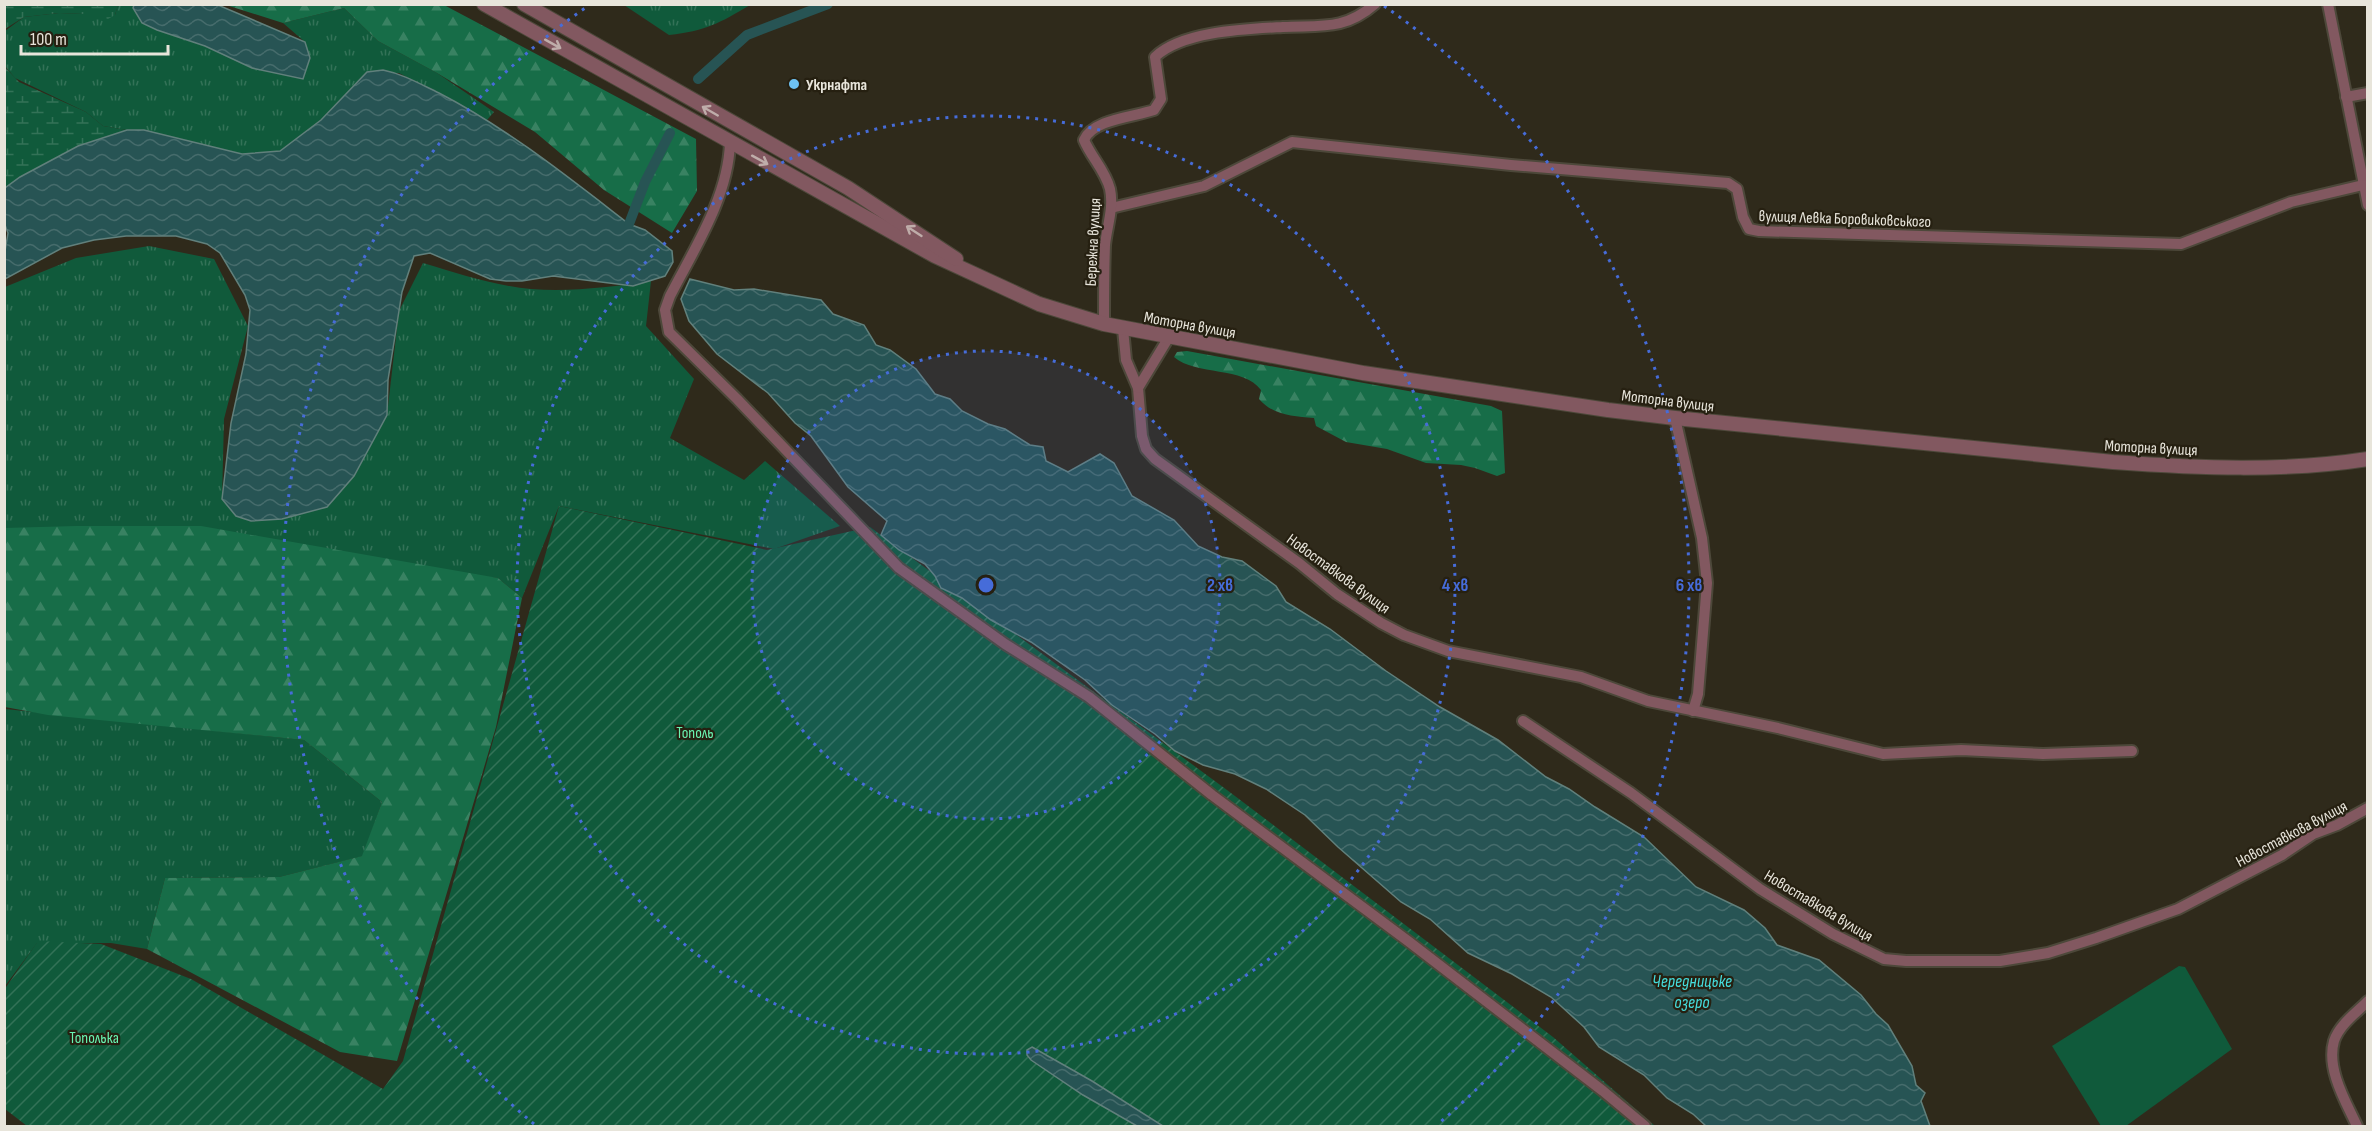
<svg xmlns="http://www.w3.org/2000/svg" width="2372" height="1131" viewBox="0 0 2372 1131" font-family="'Sofia Sans Condensed',sans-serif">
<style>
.grass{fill:url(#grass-tufts)}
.forest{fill:url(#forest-firs)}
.wetland{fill:url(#wetland-marsh)}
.garden{fill:url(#garden-furrows)}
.pitch{fill:#105a3b}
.water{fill:url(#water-waves);stroke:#61807c;stroke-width:1.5}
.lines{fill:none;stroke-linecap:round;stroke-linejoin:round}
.canal{stroke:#275454;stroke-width:10}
.minor-casing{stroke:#4d483a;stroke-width:14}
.tertiary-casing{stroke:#4d483a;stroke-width:16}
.minor{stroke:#825860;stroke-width:10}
.tertiary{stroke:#825860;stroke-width:14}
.oneway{stroke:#bfadaa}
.ring{fill:none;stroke:#466cd9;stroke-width:3;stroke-dasharray:3 6}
.poi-dot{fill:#6ec2f3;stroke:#262011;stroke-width:2}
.labels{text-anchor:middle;stroke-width:4.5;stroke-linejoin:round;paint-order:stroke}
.poi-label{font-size:16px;font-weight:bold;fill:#e8e5db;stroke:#262011;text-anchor:start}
.street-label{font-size:16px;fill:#e8e5db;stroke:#262011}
.park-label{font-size:16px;fill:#69f4b1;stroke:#262011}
.water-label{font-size:18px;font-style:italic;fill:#45dddd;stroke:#262011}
.centre{fill:#466cd9;stroke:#262011;stroke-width:3}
.ring-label{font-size:18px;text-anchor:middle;font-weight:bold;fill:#466cd9;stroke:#262011;stroke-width:4.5;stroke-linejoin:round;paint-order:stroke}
</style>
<defs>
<pattern id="grass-tufts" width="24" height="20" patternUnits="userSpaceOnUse" patternTransform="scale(1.5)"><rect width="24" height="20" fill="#105a3b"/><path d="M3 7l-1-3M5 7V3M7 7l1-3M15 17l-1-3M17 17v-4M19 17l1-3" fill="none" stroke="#337257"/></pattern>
<pattern id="forest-firs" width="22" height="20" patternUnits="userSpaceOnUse" patternTransform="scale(1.5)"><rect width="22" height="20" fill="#176d48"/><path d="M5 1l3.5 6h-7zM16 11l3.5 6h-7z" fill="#398262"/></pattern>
<pattern id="wetland-marsh" width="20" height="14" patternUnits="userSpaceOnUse" patternTransform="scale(1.5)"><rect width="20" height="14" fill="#105a3b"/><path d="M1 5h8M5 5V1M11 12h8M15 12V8" fill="none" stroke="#337257"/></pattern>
<pattern id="garden-furrows" width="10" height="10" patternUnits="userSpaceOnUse" patternTransform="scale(1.5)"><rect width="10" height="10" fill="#105a3b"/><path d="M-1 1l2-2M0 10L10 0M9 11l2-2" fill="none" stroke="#337257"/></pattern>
<pattern id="water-waves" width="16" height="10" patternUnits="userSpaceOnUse" patternTransform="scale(1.5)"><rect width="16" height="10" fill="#275454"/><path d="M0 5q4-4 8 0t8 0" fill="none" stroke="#466c6c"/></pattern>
</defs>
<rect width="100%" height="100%" fill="#2f2a1b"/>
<g class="grass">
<path d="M 134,4 L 133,8 L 142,23 L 205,46 L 305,42 L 283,23 L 344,8 L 378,41 L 437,73 L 494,112 L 487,120 L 399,73 L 367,72 L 321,120 L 280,151 L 242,154 L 144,130 L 127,130 L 103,126 L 86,112 L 15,78 L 5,66 L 5,31 L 24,17 L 59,13 L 115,15 L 118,5 Z"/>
<path d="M 624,5 L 624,4 L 750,5 C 720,23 705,31 669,35 Z"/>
<path d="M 149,246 L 214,259 L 248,326 L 224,419 L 222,499 L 236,516 L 387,415 L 399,311 L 423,263 C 456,273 496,286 531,289 C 571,292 611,287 651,281 L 646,326 L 694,379 L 670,438 L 744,480 L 765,461 L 840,526 L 774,549 L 559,506 L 522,598 L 498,578 L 5,528 L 5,287 L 76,258 Z"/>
<path d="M 5,709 L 304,740 L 382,802 L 363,856 L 279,877 L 165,878 L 147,949 L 111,943 L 37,943 L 5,986 Z"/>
</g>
<g class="forest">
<path d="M 226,5 L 444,5 L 696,139 L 697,191 L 672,233 L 604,190 L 535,132 L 437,73 L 378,41 L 344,8 L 283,23 Z"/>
<path d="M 1187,351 L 1491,406 L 1502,411 L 1505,473 L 1497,476 L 1475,468 L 1461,465 L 1426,463 L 1387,449 L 1346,442 L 1316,426 L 1314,418 C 1293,416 1274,416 1259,399 L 1261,390 C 1244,366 1196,376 1174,357 L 1177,352 Z"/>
<path d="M 77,526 L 201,526 L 498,578 L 522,598 L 496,727 L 397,1061 L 340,1052 L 147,949 L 165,878 L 279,877 L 362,856 L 382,802 L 304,740 L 48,715 L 5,707 L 5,528 Z"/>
</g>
<g class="wetland">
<path d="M 9,5 L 9,4 L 118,5 L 115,15 L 108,19 L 84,14 L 59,13 L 24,17 L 5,29 L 5,6 Z"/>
<path d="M 4,66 L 19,82 L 86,112 L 103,126 L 127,130 L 78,146 L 20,177 L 5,188 Z"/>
</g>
<path class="garden" d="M 559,506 L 767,550 L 870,527 L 1227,790 L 1553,1037 L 1655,1126 L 27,1126 L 5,1109 L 4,990 L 38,941 L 101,944 L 191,979 L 383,1089 L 403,1061 Z"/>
<path class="pitch" d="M 2179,966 L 2185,967 L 2232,1049 L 2126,1126 L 2101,1126 L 2052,1046 Z"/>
<g class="water">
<path d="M 134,5 L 218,5 L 305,42 L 310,58 L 303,79 L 252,68 L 205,46 L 157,30 L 142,23 L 133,8 Z"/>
<path d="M 383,70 C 403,74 420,84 439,93 C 507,128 568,177 629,224 L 645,230 L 672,251 L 673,262 L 665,276 L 633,286 L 553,276 L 522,281 L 506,281 L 490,279 L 430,253 L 414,256 L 402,292 L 388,380 L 387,415 L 354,476 L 327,507 L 282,519 L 251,521 L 236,516 L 222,499 L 231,423 L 246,354 L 250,310 L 245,295 L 220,253 L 207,244 L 176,236 L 126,236 L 94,240 L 62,248 L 5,279 L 5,251 L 8,233 L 5,225 L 5,188 L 20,177 L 78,146 L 127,130 L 144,130 L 242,154 L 280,151 L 321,120 L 367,72 Z"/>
<path d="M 690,279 L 734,290 L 754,289 L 821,300 L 833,314 L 864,325 L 876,345 L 890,350 L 916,369 L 935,394 L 950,399 L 962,411 L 988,424 L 1005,429 L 1030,445 L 1043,447 L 1046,461 L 1068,472 L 1100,454 L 1114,463 L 1132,496 L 1174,520 L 1198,546 L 1222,557 L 1242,561 L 1276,586 L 1286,602 L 1330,629 L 1386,671 L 1440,707 L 1498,740 L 1546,777 L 1569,789 L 1595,807 L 1644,837 L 1696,887 L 1744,910 L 1765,928 L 1777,945 L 1819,960 L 1861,995 L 1876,1014 L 1888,1025 L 1912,1066 L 1916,1085 L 1925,1093 L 1921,1101 L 1930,1126 L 1706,1126 L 1693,1114 L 1667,1098 L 1644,1075 L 1599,1047 L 1584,1027 L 1551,997 L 1512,974 L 1468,953 L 1430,919 L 1401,902 L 1338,847 L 1305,815 L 1266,789 L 1235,774 L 1203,765 L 1175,751 L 1155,734 L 1112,705 L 1085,680 L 1031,642 L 991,620 L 962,598 L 941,588 L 935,576 L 925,564 L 899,550 L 881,535 L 887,521 L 848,487 L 811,436 L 795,423 L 768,393 L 717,354 L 689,321 L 681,299 Z"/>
<path d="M 1032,1047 L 1092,1081 L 1163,1126 L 1137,1126 L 1083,1095 L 1031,1060 L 1027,1055 L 1027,1050 Z"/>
</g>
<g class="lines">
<g class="canal">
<path d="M 698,79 L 747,35 L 828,4"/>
<path d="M 629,224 L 645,182 L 670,133"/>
</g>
<g class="minor-casing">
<g id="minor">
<path d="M 2328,4 L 2368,205"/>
<path d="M 2346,97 L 2368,93"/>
<path d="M 730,143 C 728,198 694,249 670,296 L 665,310 L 669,332 L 737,399 L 899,568 L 1005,644 L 1089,697 L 1212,795 L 1408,941 L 1603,1091 L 1645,1126"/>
<path d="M 1111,208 L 1204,186 L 1292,142 L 1511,165 L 1728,183 L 1737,189 L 1743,217 L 1749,229 L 1759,231 L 2181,244 L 2291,202 L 2363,185"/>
<path d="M 1104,324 C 1104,298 1104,271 1105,245 C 1107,226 1114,208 1110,189 C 1105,170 1091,157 1084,140 C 1093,119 1134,117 1154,110 L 1161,99 L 1155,57 C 1182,31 1247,29 1283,27 C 1320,25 1344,31 1375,4"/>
<path d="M 1123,329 L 1126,360 L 1138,388 L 1142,436 L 1146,449 L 1155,459 L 1299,563 L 1337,594 L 1381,623 L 1404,635 L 1448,651 L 1581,677 L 1648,701 L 1778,728 L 1883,754 L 1961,750 L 2043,754 L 2132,751"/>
<path d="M 1138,388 L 1169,337"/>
<path d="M 1675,418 L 1702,538 L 1707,583 L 1698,694 L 1693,711"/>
<path d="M 1523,721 L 1631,793 L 1760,889 L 1833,934 L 1884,959 L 1906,961 L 2000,961 L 2048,953 L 2096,938 L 2178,909 L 2282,855 L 2313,834 L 2337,825 L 2368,808"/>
<path d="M 2357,1126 C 2346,1102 2326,1069 2334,1041 C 2339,1025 2356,1013 2368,1001"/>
</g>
</g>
<g class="tertiary-casing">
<g id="tertiary">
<path d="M 484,4 L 935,256 L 1039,304 L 1104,324 L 1363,373 L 1608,410 L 1675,418 L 2113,462 C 2197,468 2284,472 2368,459"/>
<path d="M 524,4 L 848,188 L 956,259"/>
</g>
</g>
<use href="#minor" class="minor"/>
<use href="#tertiary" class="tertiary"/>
</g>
<defs><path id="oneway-shaft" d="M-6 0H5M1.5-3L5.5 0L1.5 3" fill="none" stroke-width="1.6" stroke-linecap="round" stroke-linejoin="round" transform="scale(1.5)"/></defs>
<g class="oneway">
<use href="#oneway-shaft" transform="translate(553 44) rotate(29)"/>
<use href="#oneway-shaft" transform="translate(710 111) rotate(-150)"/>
<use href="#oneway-shaft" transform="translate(760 160) rotate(29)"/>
<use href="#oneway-shaft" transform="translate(914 231) rotate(-147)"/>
</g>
<circle cx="986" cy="585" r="234" fill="#466cd9" fill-opacity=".12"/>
<g class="ring">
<circle cx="986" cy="585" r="234"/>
<circle cx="986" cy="585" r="469"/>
<path d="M534 1124A703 703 0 0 1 588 6M1384 6A703 703 0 0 1 1438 1124"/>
</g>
<circle class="poi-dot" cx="794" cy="84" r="6"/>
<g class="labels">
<g class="poi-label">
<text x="806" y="90">Укрнафта</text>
</g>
<g class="street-label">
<text transform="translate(1845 218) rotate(2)" y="6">вулиця Левка Боровиковського</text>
<text transform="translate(1092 242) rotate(-87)" y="6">Бережна вулиця</text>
<text transform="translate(1190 324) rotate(10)" y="6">Моторна вулиця</text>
<text transform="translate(1668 400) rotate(7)" y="6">Моторна вулиця</text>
<text transform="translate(2151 447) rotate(3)" y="6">Моторна вулиця</text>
<text transform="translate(1339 573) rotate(36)" y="6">Новоставкова вулиця</text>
<text transform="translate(2291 833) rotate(-28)" y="6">Новоставкова вулиця</text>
<text transform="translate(1819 905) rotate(31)" y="6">Новоставкова вулиця</text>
</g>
<g class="park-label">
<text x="695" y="738">Тополь</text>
<text x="94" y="1043">Тополька</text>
</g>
<g class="water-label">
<text x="1692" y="987">Чередницьке<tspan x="1692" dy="21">озеро</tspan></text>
</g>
</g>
<circle cx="986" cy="585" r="9" class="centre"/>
<g class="ring-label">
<text x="1220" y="591">2 хв</text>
<text x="1455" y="591">4 хв</text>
<text x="1689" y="591">6 хв</text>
</g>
<rect width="2372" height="1131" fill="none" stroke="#e8e5db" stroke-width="12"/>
<path d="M21 45v9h147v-9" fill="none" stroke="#e8e5db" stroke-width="3"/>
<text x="30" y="45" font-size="18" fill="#e8e5db" stroke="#262011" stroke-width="4.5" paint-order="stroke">100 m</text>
</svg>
